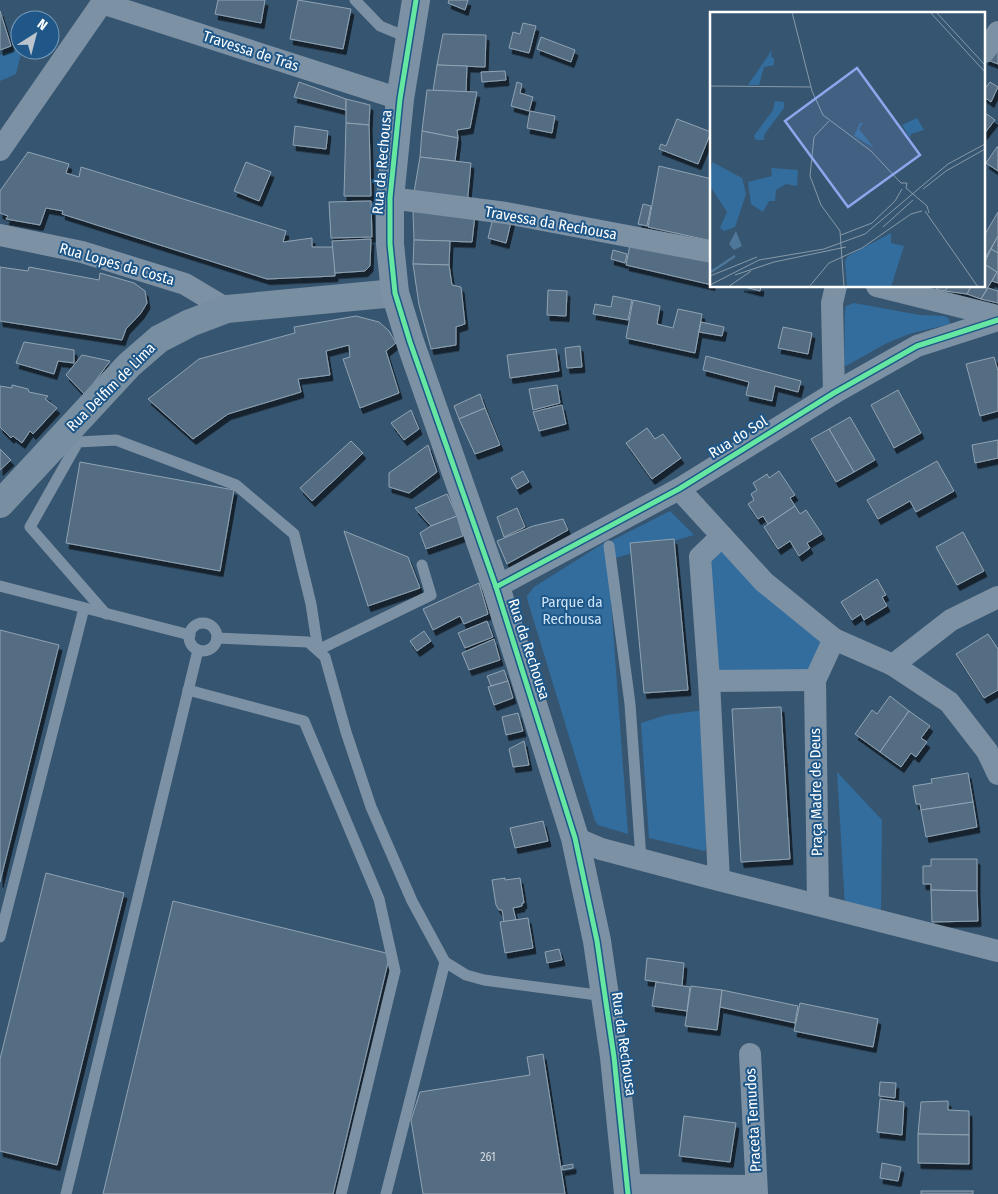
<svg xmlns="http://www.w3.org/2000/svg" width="998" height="1194" viewBox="0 0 998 1194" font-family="'Fira Sans Condensed',sans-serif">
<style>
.green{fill:#326d9e}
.building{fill:#546d82;stroke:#90a3b3;filter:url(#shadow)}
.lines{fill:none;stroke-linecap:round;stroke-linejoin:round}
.lane{stroke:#7d91a5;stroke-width:11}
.street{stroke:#7d91a5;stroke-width:22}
.secondary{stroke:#788ea1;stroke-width:28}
.primary{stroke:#7c91a3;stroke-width:28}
.cycleway-casing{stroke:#1e5788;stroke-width:8}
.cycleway{stroke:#66e7a1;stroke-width:5}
.labels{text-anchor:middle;stroke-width:4;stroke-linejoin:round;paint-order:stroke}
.number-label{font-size:12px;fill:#d4dae0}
.street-label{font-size:15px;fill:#fff;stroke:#1e5788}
.park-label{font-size:15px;fill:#cce4f8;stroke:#1e5788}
.inset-river{fill:none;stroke:#4f7799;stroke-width:2.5}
.inset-road{fill:none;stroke:#8699a9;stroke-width:1}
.view{fill:#8ea6ec;fill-opacity:0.15;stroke:#8ea6ec;stroke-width:2.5}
.inset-edge{fill:none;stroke:#fff;stroke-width:2.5}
</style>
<defs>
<filter id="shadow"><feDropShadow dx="3" dy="5.5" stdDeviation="0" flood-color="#0009"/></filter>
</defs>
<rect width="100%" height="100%" fill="#365570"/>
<g class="green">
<path d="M 20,48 L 22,50 L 16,74 L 0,81 L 0,55 Z"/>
<path d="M 854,303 L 920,315 L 944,316 L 949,319 L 950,324 L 909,334 L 885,344 L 846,366 L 844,364 L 845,310 L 846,306 Z"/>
<path d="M 670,511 L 694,535 L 612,559 L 611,541 Z"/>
<path d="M 607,541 L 608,560 L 628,834 L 598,825 L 595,821 L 528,602 L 527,596 L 534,587 Z"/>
<path d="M 721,542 L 829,640 L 813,676 L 714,676 L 704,557 Z"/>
<path d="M 705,710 L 706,850 L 704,851 L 649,838 L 641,723 L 666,715 Z"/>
<path d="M 837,772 L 882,820 L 881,916 L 845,906 Z"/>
</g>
<g class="building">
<path d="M 218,0 L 265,0 L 261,23 L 215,14 Z"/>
<path d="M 298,0 L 351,9 L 343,49 L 290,39 Z"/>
<path d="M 449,0 L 468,0 L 465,10 L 448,3 Z"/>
<path d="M 0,11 L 11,46 L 0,50 Z"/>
<path d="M 523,23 L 536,26 L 529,53 L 509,48 L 513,32 L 520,34 Z"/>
<path d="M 443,34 L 486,35 L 485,67 L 437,65 Z"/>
<path d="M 541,37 L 575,50 L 571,62 L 537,49 Z"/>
<path d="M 998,41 L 998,64 L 985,59 Z"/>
<path d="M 437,65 L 467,66 L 466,92 L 433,91 Z"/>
<path d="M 505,71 L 506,80 L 482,82 L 481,72 Z"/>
<path d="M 299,82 L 346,99 L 346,110 L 294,97 Z"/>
<path d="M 517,82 L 522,84 L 520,93 L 533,97 L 529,111 L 511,106 Z"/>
<path d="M 990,82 L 998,87 L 991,102 L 984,97 L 984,90 Z"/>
<path d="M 427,90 L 477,92 L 470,128 L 457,130 L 458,138 L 422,131 Z"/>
<path d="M 346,99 L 370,105 L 369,125 L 346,123 Z"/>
<path d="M 530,111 L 555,116 L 552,133 L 527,128 Z"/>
<path d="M 984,112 L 995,120 L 984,134 Z"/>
<path d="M 677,119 L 711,132 L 698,164 L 659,149 L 661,144 L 666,146 Z"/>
<path d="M 346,123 L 369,125 L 371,196 L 344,196 Z"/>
<path d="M 295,126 L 328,131 L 326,149 L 293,145 Z"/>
<path d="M 422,131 L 458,138 L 455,161 L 420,157 Z"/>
<path d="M 997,147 L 998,147 L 998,171 L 986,163 Z"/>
<path d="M 28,152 L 69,164 L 66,173 L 79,177 L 81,167 L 286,231 L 283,242 L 312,238 L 312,247 L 334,247 L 335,276 L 267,279 L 62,214 L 63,211 L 46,208 L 40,225 L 6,219 L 8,216 L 0,213 L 0,191 Z"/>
<path d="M 420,157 L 471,163 L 467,205 L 413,198 Z"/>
<path d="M 246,162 L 271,172 L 259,201 L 234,191 Z"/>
<path d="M 659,166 L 712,179 L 712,241 L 648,227 Z"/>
<path d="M 371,201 L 372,237 L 331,238 L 329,202 Z"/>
<path d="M 643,204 L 651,206 L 647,226 L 638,224 Z"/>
<path d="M 413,211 L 475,215 L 472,242 L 414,240 Z"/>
<path d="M 998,212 L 998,236 L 986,257 L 984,236 Z"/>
<path d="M 494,214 L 512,218 L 506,243 L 488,238 Z"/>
<path d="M 998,236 L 998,253 L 991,249 Z"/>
<path d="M 371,239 L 370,266 L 365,271 L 335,273 L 332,241 Z"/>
<path d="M 414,240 L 450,241 L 449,265 L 413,264 Z"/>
<path d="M 631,240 L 712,259 L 712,285 L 626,265 Z"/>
<path d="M 991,249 L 998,253 L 998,283 L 992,281 L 997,272 L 984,264 Z"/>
<path d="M 613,250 L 627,254 L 625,263 L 611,259 Z"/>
<path d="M 413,264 L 449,265 L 452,285 L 461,287 L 465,324 L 456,327 L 456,345 L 431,349 L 419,305 Z"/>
<path d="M 984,264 L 997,272 L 981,299 L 967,294 L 971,286 L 984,286 Z"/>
<path d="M 0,267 L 28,271 L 29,267 L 99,280 L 100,273 L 134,283 L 145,291 L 147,303 L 141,313 L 126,329 L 122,340 L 0,321 Z"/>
<path d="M 741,286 L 761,286 L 760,291 Z"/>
<path d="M 938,286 L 948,286 L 945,291 L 936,289 Z"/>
<path d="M 948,286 L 971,286 L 967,294 L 945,291 Z"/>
<path d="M 988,288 L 998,291 L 998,303 L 981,299 Z"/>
<path d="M 548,290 L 567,291 L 566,316 L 547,315 Z"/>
<path d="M 613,296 L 632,300 L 628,320 L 593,314 L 595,304 L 611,307 Z"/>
<path d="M 633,300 L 660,306 L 657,324 L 673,328 L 678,309 L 702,314 L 695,353 L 626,338 Z"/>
<path d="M 356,316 L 379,322 L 389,331 L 396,343 L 386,351 L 399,393 L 360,408 L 343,359 L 350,357 L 349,345 L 326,351 L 330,375 L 298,379 L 301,392 L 228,414 L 193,439 L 148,399 L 199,359 L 295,333 L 294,327 Z"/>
<path d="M 701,322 L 724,327 L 722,336 L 699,332 Z"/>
<path d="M 783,327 L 812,333 L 808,354 L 778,348 Z"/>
<path d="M 24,342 L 74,350 L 74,363 L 58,361 L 54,374 L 16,363 Z"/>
<path d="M 580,346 L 582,367 L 567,368 L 565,348 Z"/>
<path d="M 556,349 L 559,371 L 510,378 L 507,355 Z"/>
<path d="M 82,355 L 110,361 L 85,395 L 66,375 Z"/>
<path d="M 706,356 L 801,381 L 798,392 L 775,386 L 772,401 L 746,395 L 749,382 L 703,370 Z"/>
<path d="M 994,357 L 998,371 L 998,411 L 980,416 L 966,364 Z"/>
<path d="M 12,385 L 28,389 L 29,392 L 48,396 L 45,399 L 57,408 L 33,434 L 30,431 L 22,443 L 13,436 L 11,438 L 0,427 L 0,386 L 12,388 Z"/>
<path d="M 557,385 L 560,403 L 533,410 L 529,389 Z"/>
<path d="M 898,390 L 921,433 L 894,448 L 871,405 Z"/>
<path d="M 480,394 L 485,408 L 459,419 L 454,406 Z"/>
<path d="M 562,405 L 566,424 L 539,431 L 533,412 Z"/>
<path d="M 485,408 L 500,445 L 475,454 L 459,419 Z"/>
<path d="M 411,410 L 419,429 L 404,440 L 391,423 Z"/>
<path d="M 850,417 L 875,460 L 854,472 L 829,429 Z"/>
<path d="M 647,428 L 655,439 L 663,434 L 681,458 L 652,479 L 626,443 Z"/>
<path d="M 829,429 L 854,472 L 836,482 L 811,439 Z"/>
<path d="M 998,440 L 998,458 L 975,463 L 972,445 Z"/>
<path d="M 351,441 L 363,453 L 312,501 L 300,488 Z"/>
<path d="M 428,445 L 437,472 L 409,493 L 389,487 L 389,473 Z"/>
<path d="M 0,449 L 11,460 L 0,470 Z"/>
<path d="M 937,461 L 954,491 L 916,512 L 910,501 L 878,519 L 867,500 Z"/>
<path d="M 80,462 L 234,490 L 220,571 L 66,543 Z"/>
<path d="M 523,471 L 529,482 L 517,489 L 511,478 Z"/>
<path d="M 779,471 L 795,495 L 790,498 L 795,506 L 768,524 L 763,516 L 758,519 L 748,504 L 754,500 L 751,494 L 757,490 L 753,483 L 767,474 L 769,478 Z"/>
<path d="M 447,494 L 457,516 L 431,526 L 415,508 Z"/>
<path d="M 795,506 L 800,514 L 806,510 L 822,534 L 807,543 L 810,548 L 799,556 L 790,541 L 778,549 L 764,527 Z"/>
<path d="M 517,508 L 525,527 L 504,537 L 497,517 Z"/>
<path d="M 457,516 L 463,536 L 426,549 L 420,533 L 431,526 Z"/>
<path d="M 563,519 L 568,530 L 507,564 L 497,541 L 533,526 Z"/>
<path d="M 344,531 L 408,557 L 420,588 L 368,606 Z"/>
<path d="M 963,532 L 984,571 L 957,585 L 936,547 Z"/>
<path d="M 674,539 L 688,690 L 644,693 L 630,543 Z"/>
<path d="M 877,579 L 886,595 L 882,597 L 887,606 L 864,620 L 861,614 L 852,620 L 841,602 Z"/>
<path d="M 479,583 L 488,614 L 464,624 L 460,616 L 433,630 L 423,609 Z"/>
<path d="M 487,621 L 493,637 L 465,648 L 458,633 Z"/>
<path d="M 0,630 L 59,645 L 0,882 Z"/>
<path d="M 424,631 L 431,641 L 417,651 L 410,641 Z"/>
<path d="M 988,634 L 998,649 L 998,690 L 984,698 L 956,654 Z"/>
<path d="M 494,639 L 500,660 L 469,670 L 462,653 Z"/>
<path d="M 504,670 L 508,681 L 491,686 L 487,676 Z"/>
<path d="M 508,681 L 513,698 L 494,705 L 488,687 Z"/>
<path d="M 890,696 L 909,711 L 880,752 L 855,734 L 872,710 L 877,714 Z"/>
<path d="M 781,707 L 790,859 L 741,862 L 732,709 Z"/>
<path d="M 909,711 L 930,726 L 921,738 L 927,742 L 916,757 L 911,753 L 901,767 L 880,752 Z"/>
<path d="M 518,713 L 523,731 L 506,735 L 502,717 Z"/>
<path d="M 524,741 L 529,765 L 513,767 L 509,749 Z"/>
<path d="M 968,773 L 973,802 L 921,810 L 920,804 L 916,804 L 913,786 L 932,783 L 931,779 Z"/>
<path d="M 973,802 L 977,827 L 926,837 L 921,810 Z"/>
<path d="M 543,821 L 548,841 L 515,848 L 510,828 Z"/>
<path d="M 931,859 L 977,859 L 977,891 L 931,890 L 931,884 L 923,884 L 923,866 L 931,866 Z"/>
<path d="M 46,873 L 124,893 L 57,1165 L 0,1151 L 0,1059 Z"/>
<path d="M 505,878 L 505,880 L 520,878 L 524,903 L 522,903 L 522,906 L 513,908 L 516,920 L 504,922 L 502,910 L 499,910 L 496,905 L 492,880 Z"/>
<path d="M 931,890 L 977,891 L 978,921 L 932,922 Z"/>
<path d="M 173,901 L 390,954 L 333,1194 L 103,1194 Z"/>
<path d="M 528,918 L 533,948 L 505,953 L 500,922 Z"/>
<path d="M 559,949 L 562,960 L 547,963 L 545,952 Z"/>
<path d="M 647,958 L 684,963 L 682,986 L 645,980 Z"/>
<path d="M 656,982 L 690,987 L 687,1011 L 652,1006 Z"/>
<path d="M 691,986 L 722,990 L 717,1030 L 685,1026 Z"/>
<path d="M 722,990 L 798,1006 L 795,1023 L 720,1007 Z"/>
<path d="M 800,1003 L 878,1019 L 873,1047 L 794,1031 Z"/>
<path d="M 543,1054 L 565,1194 L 423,1194 L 411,1120 L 420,1092 L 530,1075 L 527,1057 Z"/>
<path d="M 880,1082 L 896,1083 L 895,1098 L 879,1096 Z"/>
<path d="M 880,1099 L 904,1102 L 902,1135 L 877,1132 Z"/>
<path d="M 948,1101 L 948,1110 L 969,1111 L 969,1135 L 918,1134 L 921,1102 Z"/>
<path d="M 684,1116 L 736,1123 L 730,1162 L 679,1156 Z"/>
<path d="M 918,1134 L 969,1135 L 969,1164 L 918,1163 Z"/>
<path d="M 882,1163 L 901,1167 L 898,1181 L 880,1178 Z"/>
<path d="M 573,1164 L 573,1168 L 562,1170 L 562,1166 Z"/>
<rect x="921" y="1191" width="52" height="3"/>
</g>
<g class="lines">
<g class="lane">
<path d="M 355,0 L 380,26 L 409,38"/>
<path d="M 609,546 L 630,704 L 641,859"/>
<path d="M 0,586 L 190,635"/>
<path d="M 106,614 L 30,527 L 78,442 L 116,440 L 236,485 L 294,534 L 311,604 L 318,650 L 431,595 L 422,565"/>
<circle cx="203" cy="637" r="14"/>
<path d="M 217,638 L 308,642 L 325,657 L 346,732 L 371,807 L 412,901 L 445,962"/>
<path d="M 188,690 L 304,721 L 379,899 L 395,971 L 341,1194"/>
<path d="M 0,937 L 84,608"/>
<path d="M 66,1194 L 198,650"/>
<path d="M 386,1194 L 445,962 L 466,975 L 484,980 L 605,996"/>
</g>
<g class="street">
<path d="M 102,3 L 400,99"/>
<path d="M 984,52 L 998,32"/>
<path d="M 0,150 L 104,0"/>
<path d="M 390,198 L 506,213 L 712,252"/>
<path d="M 0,235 L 82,252 L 185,284 L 227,309"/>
<path d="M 877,286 L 998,316"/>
<path d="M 834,393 L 832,303 L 836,286"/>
<path d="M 679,489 L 764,582 L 834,639 L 893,665 L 949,702 L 987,751 L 998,774"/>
<path d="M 722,536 L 700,557 L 709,681 L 815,680"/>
<path d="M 496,587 L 679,489 L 834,393 L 917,346 L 998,320"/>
<path d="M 893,665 L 951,620 L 998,597"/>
<path d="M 709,681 L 719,880"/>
<path d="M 575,838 L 601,849 L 719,880 L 998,951"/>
<path d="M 818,905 L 815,680 L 834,639"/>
<path d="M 750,1054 L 757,1194"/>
<path d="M 627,1185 L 756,1186"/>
</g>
<path class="secondary" d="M 0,504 L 129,365 L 159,339 L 190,323 L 227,309 L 395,293"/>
<path class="primary" d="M 416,0 L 400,99 L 390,198 L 390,244 L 395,293 L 410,342 L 496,587 L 575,838 L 597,941 L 605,996 L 614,1057 L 628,1194"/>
<g class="cycleway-casing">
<g id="cycleway">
<path d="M 416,0 L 400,99 L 390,198 L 390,244 L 395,293 L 410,342 L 496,587 L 575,838 L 597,941 L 605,996 L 614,1057 L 628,1194"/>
<path d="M 496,587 L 679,489 L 834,393 L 917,346 L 998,320"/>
</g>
</g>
<use href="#cycleway" class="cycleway"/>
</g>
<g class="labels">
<g class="number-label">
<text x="488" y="1161">261</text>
</g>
<g class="street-label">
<text transform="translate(251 51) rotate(18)" y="5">Travessa de Trás</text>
<text transform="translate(382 162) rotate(-85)" y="5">Rua da Rechousa</text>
<text transform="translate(551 223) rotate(10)" y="5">Travessa da Rechousa</text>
<text transform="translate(117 264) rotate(16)" y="5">Rua Lopes da Costa</text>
<text transform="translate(111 387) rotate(-45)" y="5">Rua Delfim de Lima</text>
<text transform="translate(738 437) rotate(-32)" y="5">Rua do Sol</text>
<text transform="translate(529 649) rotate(72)" y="5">Rua da Rechousa</text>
<text transform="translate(816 792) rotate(-91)" y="5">Praça Madre de Deus</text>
<text transform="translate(624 1044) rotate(82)" y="5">Rua da Rechousa</text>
<text transform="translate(753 1120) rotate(-93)" y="5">Praceta Temudos</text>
</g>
<g class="park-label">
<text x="572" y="607">Parque da<tspan x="572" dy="17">Rechousa</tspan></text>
</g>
</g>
<g transform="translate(710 12)">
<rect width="275" height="275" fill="#365570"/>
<path d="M 62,38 L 61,45 L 64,46 L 64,53 L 54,55 L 49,73 L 38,73 ZM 65,89 L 74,90 L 74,96 L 54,123 L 54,128 L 46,128 L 44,124 L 63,98 ZM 207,106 L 214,118 L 201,122 L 200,126 L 192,113 ZM 150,111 L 153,111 L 149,117 L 164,136 L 144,124 ZM 2,150 L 32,166 L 36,182 L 25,215 L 14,219 L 10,216 L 17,200 L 0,174 ZM 61,156 L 88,158 L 87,174 L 76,172 L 66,178 L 65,189 L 59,189 L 53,200 L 41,192 L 38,170 L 62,164 ZM 181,221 L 181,231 L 194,234 L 181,275 L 137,275 L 135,249 L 138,244 Z" fill="#326d9e"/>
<path d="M 26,219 L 32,234 L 24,238 L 19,232 Z" fill="#4f7799"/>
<path class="inset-river" d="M 1,260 L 25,244"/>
<path class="inset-road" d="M 82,0 L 102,79 L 113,103 L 161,139 L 191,171M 220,0 L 275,60M 226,0 L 275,53M 0,74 L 101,75M 119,109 L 104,125 L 100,164 L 111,193 L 130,219 L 134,275M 191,171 L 197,171 L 196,176 L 217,194 L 219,201M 213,177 L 236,159 L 275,137M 215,199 L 268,275M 173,215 L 203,188M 131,223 L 162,211 L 185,189 L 192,177M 25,263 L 64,250 L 136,235M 0,264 L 47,245M 0,273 L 49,248 L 114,237 L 155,222 L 238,152 L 275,132M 18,275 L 41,259M 99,275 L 119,251 L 152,236 L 201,202 L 212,199"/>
<path class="view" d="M 147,56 L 210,143 L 138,195 L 75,109 Z"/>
<rect width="275" height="275" class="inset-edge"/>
</g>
<g transform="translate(35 35) rotate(36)"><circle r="24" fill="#1e5788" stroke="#789ab8"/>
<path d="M0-4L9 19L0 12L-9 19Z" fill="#b9c4cd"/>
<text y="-8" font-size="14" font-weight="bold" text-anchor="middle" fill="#ffffff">N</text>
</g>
</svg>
